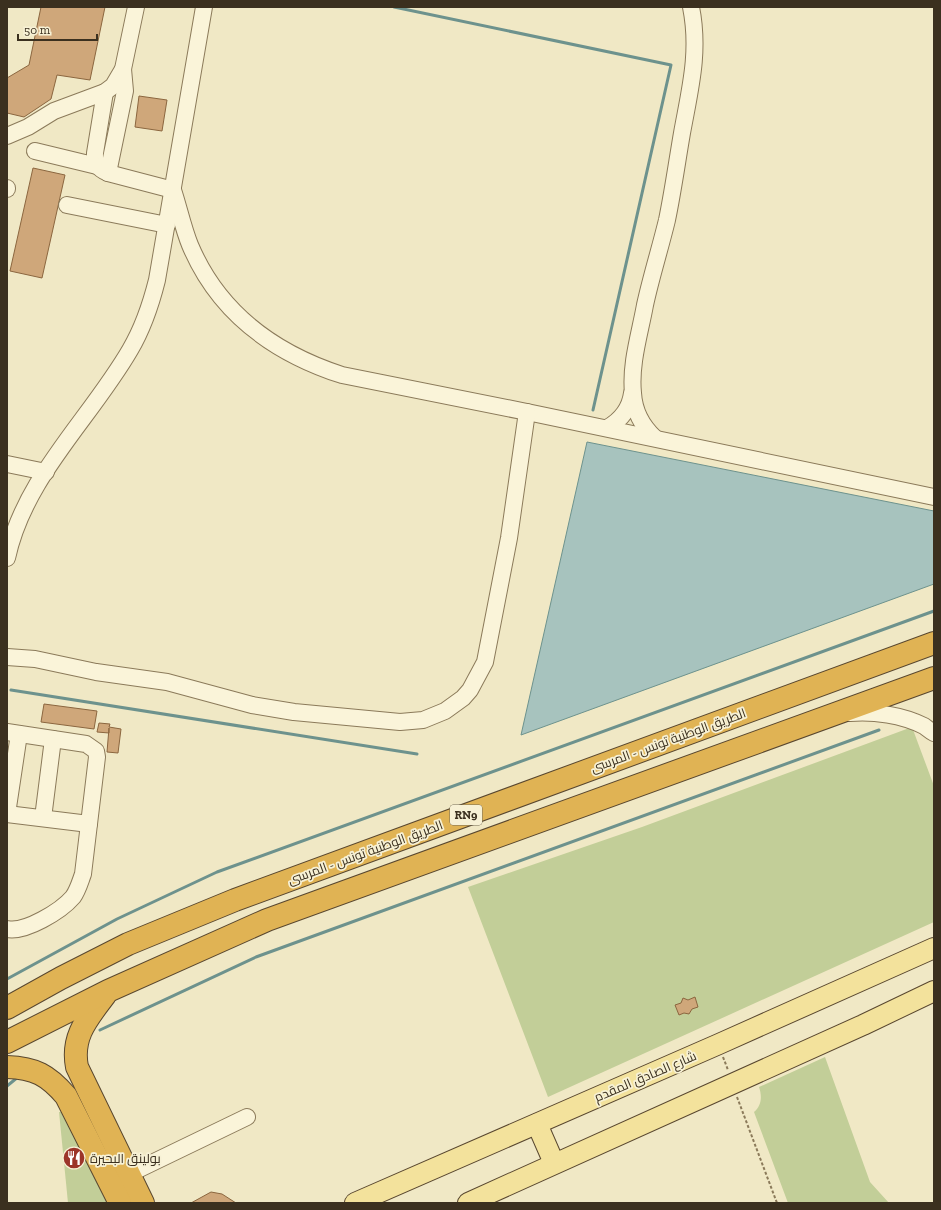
<svg xmlns="http://www.w3.org/2000/svg" width="941" height="1210" viewBox="0 0 941 1210" font-family="'Zilla Slab',Cairo,serif">
<style>
.green{fill:#c2ce98}
.water{fill:#a7c3be;stroke:#6d928d}
.lines{fill:none;stroke-linecap:round;stroke-linejoin:round}
.stream{stroke:#6d928d;stroke-width:3}
.building{fill:#cfa77a;stroke:#8b663f}
.minor-casing{stroke:#8b7a5a;stroke-width:18}
.major-casing{stroke:#59472f;stroke-width:22}
.highway-casing{stroke:#59472f;stroke-width:24}
.path{stroke:#8b7a5a;stroke-width:2;stroke-dasharray:3 2;stroke-linecap:butt}
.minor{stroke:#faf4d9;stroke-width:16}
.major{stroke:#f3e29c;stroke-width:20}
.highway{stroke:#e0b354;stroke-width:22}
.labels{text-anchor:middle;stroke-width:3.5;stroke-linejoin:round;paint-order:stroke}
.shield{fill:#f7f1d5;stroke:#736a56;stroke-width:1}
.shield-label{font-size:12px;font-weight:bold;fill:#3b301f}
.street-label{font-size:13px;fill:#3b301f;stroke:#f7f1d5}
.poi-label{font-size:13px;fill:#3b301f;stroke:#f7f1d5;text-anchor:start}
</style>
<rect width="100%" height="100%" fill="#f0e8c5"/>
<g class="green">
<path d="M 912,727 L 934,786 L 934,922 L 548,1097 L 468,887 L 642,827 Z"/>
<path d="M 825,1057 L 870,1182 L 889,1203 L 788,1203 L 754,1112 C 762,1105 762,1096 759,1087 Z"/>
<path d="M 59,1112 L 61,1112 L 107,1203 L 68,1203 Z"/>
</g>
<path class="water" d="M 587,442 L 934,511 L 934,584 L 521,735 Z"/>
<g class="lines">
<g class="stream">
<path d="M 394,7 L 671,65 L 593,410"/>
<path d="M 11,690 L 417,754"/>
<path d="M 7,979 L 117,919 L 217,872 L 934,611"/>
<path d="M 100,1030 L 256,957 L 879,730"/>
<path d="M 7,1086 L 18,1077"/>
</g>
</g>
<g class="building">
<path d="M 41,7 L 105,7 L 90,80 L 57,75 L 51,99 L 24,117 L 7,113 L 7,78 L 29,65 Z"/>
<path d="M 139,96 L 167,100 L 162,131 L 135,127 Z"/>
<path d="M 33,168 L 65,175 L 42,278 L 10,271 Z"/>
<path d="M 44,704 L 97,711 L 94,729 L 41,722 Z"/>
<path d="M 99,723 L 110,724 L 109,727 L 121,729 L 118,753 L 107,752 L 109,728 L 109,733 L 97,732 Z"/>
<path d="M 695,997 L 698,1007 L 692,1009 L 689,1014 L 684,1013 L 679,1015 L 675,1005 L 681,1003 L 683,998 L 688,1000 Z"/>
<path d="M 211,1192 L 222,1194 L 236,1203 L 191,1203 Z"/>
</g>
<g class="lines">
<g class="minor-casing">
<g id="minor">
<path d="M 105,92 L 95,153 C 94,163 98,169 108,173 L 173,190"/>
<path d="M 7,136 L 28,127 L 54,111 L 105,92 L 113,86 L 123,69 L 136,7"/>
<path d="M 35,151 L 97,166"/>
<path d="M 108,173 L 125,91 L 123,69"/>
<path d="M 7,189 L 7,188"/>
<path d="M 173,190 C 179,208 183,228 190,245 C 219,314 274,353 342,375 L 527,412 L 934,497"/>
<path d="M 67,205 L 167,225"/>
<path d="M 607,428 C 621,420 630,409 632,393"/>
<path d="M 655,438 C 642,426 634,410 633,393 C 630,364 640,333 645,305 C 651,277 660,249 667,220 C 673,191 677,162 682,133 C 690,89 700,52 691,7"/>
<path d="M 7,464 L 46,472"/>
<path d="M 7,558 C 24,478 90,419 130,350 C 143,328 151,304 157,280 L 204,7"/>
<path d="M 7,657 L 35,659 L 96,672 L 167,682 L 252,705 L 294,712 L 400,722 L 423,720 L 445,711 L 463,698 L 470,690 L 485,662 L 509,538 L 527,412"/>
<path d="M 850,713 C 874,711 902,715 924,726 C 927,728 930,731 934,733"/>
<path d="M 7,732 L 86,744 L 96,751 L 97,757 L 83,874 C 80,882 78,890 73,897 C 61,911 25,933 7,929"/>
<path d="M 7,814 L 89,824"/>
<path d="M 7,814 L 19,734"/>
<path d="M 43,818 L 53,739"/>
<path d="M 129,1174 L 247,1117"/>
</g>
</g>
<g class="major-casing">
<g id="major">
<path d="M 537,1124 L 554,1163"/>
<path d="M 355,1203 L 719,1044 L 934,948"/>
<path d="M 468,1203 L 863,1025 L 934,991"/>
</g>
</g>
<g class="highway-casing">
<g id="highway">
<path d="M 105,995 C 88,1018 71,1036 77,1067 L 143,1203"/>
<path d="M 7,1008 L 61,978 L 128,944 L 235,900 L 934,643"/>
<path d="M 7,1042 L 108,991 L 267,920 L 934,678"/>
<path d="M 7,1067 C 35,1068 48,1075 66,1096 L 120,1203"/>
</g>
</g>
<g class="path">
<path d="M 723,1057 L 728,1070"/>
<path d="M 737,1097 L 777,1203"/>
</g>
<use href="#minor" class="minor"/>
<use href="#major" class="major"/>
<use href="#highway" class="highway"/>
</g>
<defs>
<g id="restaurant-disc" transform="scale(1.15)"><circle r="9.5" fill="#9c3529" stroke="#f7f1d5"/><path d="M-5-6h1v4h1v-4h1v4h1v-4h1v5L-1.5 .5V6h-2V.5L-5-1ZM5-6V6H3V1.5H1.5Q1.5-4 5-6Z" fill="#fff"/></g>
</defs>
<g fill-rule="evenodd">
<use href="#restaurant-disc" x="74" y="1158"/>
</g>
<g class="labels">
<rect class="shield" x="450" y="805" width="32" height="20" rx="3"/>
<g class="shield-label">
<text x="466" y="819">RN9</text>
</g>
<g class="street-label">
<text transform="translate(668 740) rotate(-20)" y="5">الطريق الوطنية تونس - المرسى</text>
<text transform="translate(365 852) rotate(-20)" y="5">الطريق الوطنية تونس - المرسى</text>
<text transform="translate(645 1076) rotate(-23)" y="5">شارع الصادق المقدم</text>
</g>
<g class="poi-label">
<text x="90" y="1163">بولينق البحيرة</text>
</g>
</g>
<rect width="941" height="1210" fill="none" stroke="#3b301f" stroke-width="16"/>
<path d="M18 34v6h79v-6" fill="none" stroke="#3b301f" stroke-width="2"/>
<text x="24" y="34" font-size="12" fill="#3b301f" stroke="#f7f1d5" stroke-width="3" paint-order="stroke">50 m</text>
</svg>
